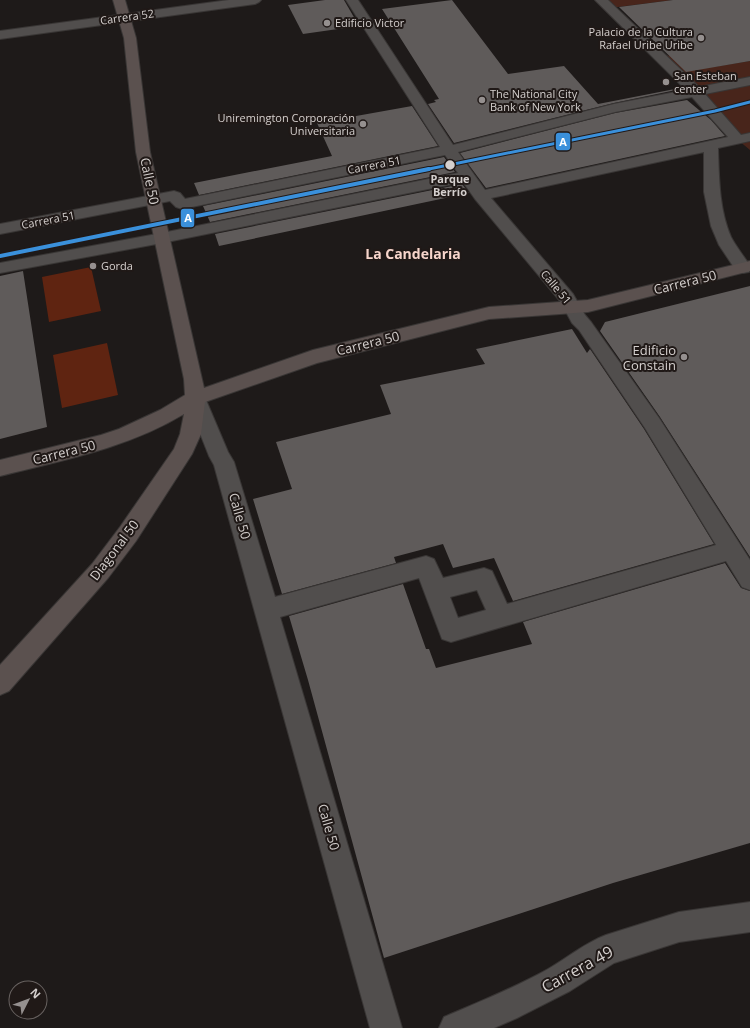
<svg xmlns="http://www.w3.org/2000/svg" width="750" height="1028" viewBox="0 0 750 1028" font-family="'Open Sans',sans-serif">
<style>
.green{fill:#48251b}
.water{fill:#5f2411}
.building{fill:#5f5b5a}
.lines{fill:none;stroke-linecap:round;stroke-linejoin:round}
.minor-casing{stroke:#393635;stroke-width:2}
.major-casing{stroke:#393635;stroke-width:2}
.minor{fill:#514e4d;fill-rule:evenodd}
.major{fill:#5b514f;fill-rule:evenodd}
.metro-1-far1-casing{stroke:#201917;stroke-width:5}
.metro-1-casing{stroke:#201917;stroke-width:6}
.metro-1-far1{stroke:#3a90db;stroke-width:3}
.metro-1{stroke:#3a90db;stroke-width:4}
.poi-dot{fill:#95908f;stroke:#201917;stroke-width:1.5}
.stop-dot{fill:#d5d0ce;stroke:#201917;stroke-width:1.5}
.labels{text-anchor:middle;stroke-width:4;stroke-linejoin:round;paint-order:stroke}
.far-street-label{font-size:11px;fill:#d5d0ce;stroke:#201917}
.far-poi-label{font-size:11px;fill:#d5d0ce;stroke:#201917;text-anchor:start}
.far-stop-label{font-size:11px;font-weight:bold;fill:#d5d0ce;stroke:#201917}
.street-label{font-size:13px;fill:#d5d0ce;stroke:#201917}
.poi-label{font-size:13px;fill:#d5d0ce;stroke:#201917;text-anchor:end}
.far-district-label{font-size:14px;font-weight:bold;fill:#f7d5cb;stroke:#201917}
.near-street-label{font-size:16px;fill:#d5d0ce;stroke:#201917}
.line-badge{stroke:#201917;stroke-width:1.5}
.badge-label{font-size:11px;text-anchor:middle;font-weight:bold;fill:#fff}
</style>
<rect width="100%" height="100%" fill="#1e1a19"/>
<g class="green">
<path d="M 601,0 L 673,0 L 610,8 Z"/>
<path d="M 662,54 L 713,67 L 750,61 L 750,150 L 738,140 Z"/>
</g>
<g class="water">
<path d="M 91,267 L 101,311 L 49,322 L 42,277 Z"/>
<path d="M 107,343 L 118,395 L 62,408 L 53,355 Z"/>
</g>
<g class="building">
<path d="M 325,0 L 344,0 L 359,26 L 303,34 L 288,5 Z"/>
<path d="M 452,0 L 508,74 L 564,66 L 598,104 L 675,89 L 676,90 L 614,103 L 454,143 L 428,104 L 436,102 L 434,100 L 439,99 L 382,9 Z"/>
<path d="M 673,0 L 750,0 L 750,61 L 686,72 L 619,7 Z"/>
<path d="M 687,100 L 711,120 L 725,136 L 486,188 L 460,153 L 615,113 Z"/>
<path d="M 412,106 L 438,146 L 199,195 L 194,183 L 332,156 L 317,123 Z"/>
<path d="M 444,157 L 455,172 L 210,222 L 203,206 Z"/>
<path d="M 462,184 L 469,193 L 219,246 L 215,234 Z"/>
<path d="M 23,271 L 47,427 L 0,439 L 0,276 Z"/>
<path d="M 750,286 L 750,557 L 660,417 L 600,331 L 605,322 Z"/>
<path d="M 572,329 L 587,353 L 590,349 L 644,429 L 714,544 L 513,601 L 494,558 L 453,568 L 443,544 L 394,557 L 396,563 L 282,594 L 253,499 L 292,489 L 276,442 L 391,414 L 380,385 L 485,364 L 476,349 Z"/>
<path d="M 725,563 L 741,588 L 750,591 L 750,843 L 613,883 L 384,958 L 308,680 L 289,616 L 403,584 L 426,649 L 429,649 L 436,668 L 532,644 L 523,622 Z"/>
</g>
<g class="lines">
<g class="minor-casing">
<g id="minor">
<path d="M 229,0 L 261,0 L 259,2 L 255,4 L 0,39 L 0,31 Z"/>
<path d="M 346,0 L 358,0 L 453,145 L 614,104 L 686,90 L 595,0 L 608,0 L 699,87 L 750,77 L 750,85 L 705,94 L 741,135 L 750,133 L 750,141 L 718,148 C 719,178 719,209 731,237 C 736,247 744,256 750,266 L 749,272 L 743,273 L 737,272 L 719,245 L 711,226 L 704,192 L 704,152 L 491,198 L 573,294 L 585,315 L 591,322 L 659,418 L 750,560 L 750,590 L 742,587 L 726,561 L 451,642 L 442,639 L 419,578 L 280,617 L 402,1028 L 370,1028 L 214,465 L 209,456 L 186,398 L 189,393 L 196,391 L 203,393 L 228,452 L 234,462 L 275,597 L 426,556 L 434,559 L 443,578 L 484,568 L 492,571 L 507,604 L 716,545 L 645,428 L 579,330 L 572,323 L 560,301 L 475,199 L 463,182 L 162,243 L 0,273 L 0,263 L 162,233 L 458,173 L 445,155 L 182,209 L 176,207 L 170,201 L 0,234 L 0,224 L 174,191 L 180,193 L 185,199 L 440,147 ZM 692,97 L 728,137 L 485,190 L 458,152 L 615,112 ZM 477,590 L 486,610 L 458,618 L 450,597 Z"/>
<path d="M 750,902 L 750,932 L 679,942 L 614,963 L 570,991 L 517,1018 L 494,1028 L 439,1028 L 444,1017 C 479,1002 514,988 548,969 C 567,958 585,943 606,935 L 679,912 Z"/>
</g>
</g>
<g class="major-casing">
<path id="major" d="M 113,0 L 125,0 L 136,38 L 150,152 L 204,388 L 313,350 L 489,307 L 588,300 L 750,261 L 750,271 L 588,312 L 489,319 L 317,363 L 205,402 L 201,434 L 192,454 L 136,541 L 108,578 L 9,691 L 0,695 L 0,665 L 92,564 L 120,527 L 174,449 L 180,434 L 184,414 C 128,448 63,460 0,476 L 0,460 L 101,435 L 119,429 L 160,410 L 185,395 L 184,379 L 136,152 L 124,38 Z"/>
</g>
<use href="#minor" class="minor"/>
<use href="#major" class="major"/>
<g class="metro-1-far1-casing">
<path id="metro-1-far1" d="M 424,170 L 715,111 L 750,102"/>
</g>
<g class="metro-1-casing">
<path id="metro-1" d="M 0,256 L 429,169"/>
</g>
<use href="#metro-1-far1" class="metro-1-far1"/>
<use href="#metro-1" class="metro-1"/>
</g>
<g class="poi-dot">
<circle cx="327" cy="23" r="4"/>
<circle cx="701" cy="38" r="4"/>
<circle cx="666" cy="82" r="4"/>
<circle cx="482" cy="100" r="4"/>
<circle cx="363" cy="124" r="4"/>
<circle cx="93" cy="266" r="4"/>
<circle cx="684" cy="357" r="4"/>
</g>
<circle class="stop-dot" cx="450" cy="165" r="5.5"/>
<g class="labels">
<g class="far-street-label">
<text transform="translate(127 17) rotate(-8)" y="4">Carrera 52</text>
<text transform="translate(374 165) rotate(-11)" y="4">Carrera 51</text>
<text transform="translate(48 220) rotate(-11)" y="4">Carrera 51</text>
<text transform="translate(556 287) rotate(50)" y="4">Calle 51</text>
</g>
<g class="far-poi-label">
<text x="335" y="27">Edificio Victor</text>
<text x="693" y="36" text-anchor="end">Palacio de la Cultura<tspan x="693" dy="13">Rafael Uribe Uribe</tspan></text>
<text x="674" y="80">San Esteban<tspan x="674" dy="13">center</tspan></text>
<text x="490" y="98">The National City<tspan x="490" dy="13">Bank of New York</tspan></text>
<text x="355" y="122" text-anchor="end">Uniremington Corporación<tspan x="355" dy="13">Universitaria</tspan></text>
<text x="101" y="270">Gorda</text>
</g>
<g class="far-stop-label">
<text x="450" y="183">Parque<tspan x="450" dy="13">Berrío</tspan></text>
</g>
<g class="street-label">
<text transform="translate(150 181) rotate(78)" y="5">Calle 50</text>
<text transform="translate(685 282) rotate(-14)" y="5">Carrera 50</text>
<text transform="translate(368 343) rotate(-14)" y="5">Carrera 50</text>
<text transform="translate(64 452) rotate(-14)" y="5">Carrera 50</text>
<text transform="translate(240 516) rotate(74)" y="5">Calle 50</text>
<text transform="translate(114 550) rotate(-53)" y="5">Diagonal 50</text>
<text transform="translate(329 827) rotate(74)" y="5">Calle 50</text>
</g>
<g class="poi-label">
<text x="676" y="355">Edificio<tspan x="676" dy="15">Constain</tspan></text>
</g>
<g class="far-district-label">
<text x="413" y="259">La Candelaria</text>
</g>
<g class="near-street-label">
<text transform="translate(577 969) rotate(-29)" y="6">Carrera 49</text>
</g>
</g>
<g class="line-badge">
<rect x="555" y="132" width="16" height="19" rx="4" fill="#3a90db"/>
<rect x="180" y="208" width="15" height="20" rx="4" fill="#3a90db"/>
</g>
<g class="badge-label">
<text x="563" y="146">A</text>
<text x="188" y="222">A</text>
</g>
<g transform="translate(28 1000) rotate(48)"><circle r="19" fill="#201917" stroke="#686260"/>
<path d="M0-3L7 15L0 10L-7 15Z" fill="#95908f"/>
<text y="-6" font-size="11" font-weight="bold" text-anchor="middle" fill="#d5d0ce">N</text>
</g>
</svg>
